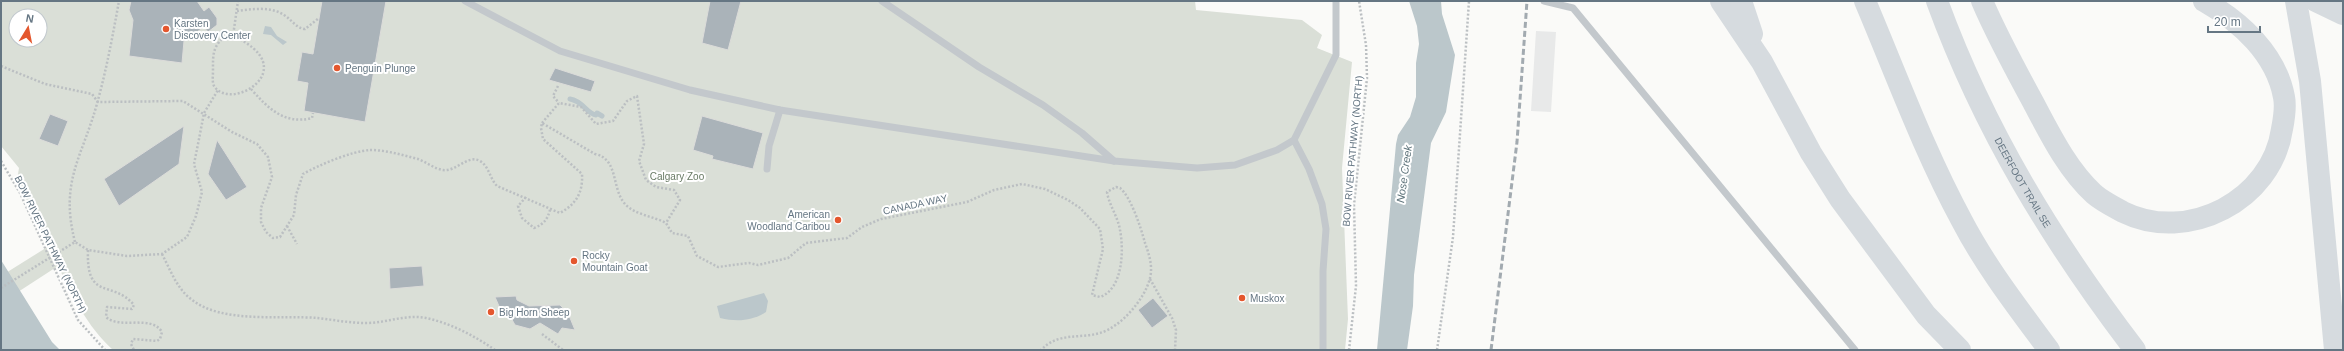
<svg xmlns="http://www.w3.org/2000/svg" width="2344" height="351" viewBox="0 0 2344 351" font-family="Arial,sans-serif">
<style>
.built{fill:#e8e9e9}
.green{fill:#dadfd7;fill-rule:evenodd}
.water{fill:#bbc7cb}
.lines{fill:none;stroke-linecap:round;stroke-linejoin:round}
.stream{stroke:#bbc7cb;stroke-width:5}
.building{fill:#aab3b9;stroke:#dcdcda}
.path{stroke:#bbbfc2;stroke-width:2.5;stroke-dasharray:2 2;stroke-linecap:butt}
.lane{stroke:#c3c8cc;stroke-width:7}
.primary{stroke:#d6dbdf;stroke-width:22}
.highway{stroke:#d6dbdf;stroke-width:22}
.rail{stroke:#a2aab0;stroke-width:3;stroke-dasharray:6 3;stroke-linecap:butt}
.poi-dot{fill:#e4572e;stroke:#fff;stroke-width:1.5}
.labels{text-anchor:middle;stroke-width:4;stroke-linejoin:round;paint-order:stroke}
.poi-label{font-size:10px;fill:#657683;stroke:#fff;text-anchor:start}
.street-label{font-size:10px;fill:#657683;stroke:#fff}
.park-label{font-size:10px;fill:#687a64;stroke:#fff}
.water-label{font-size:11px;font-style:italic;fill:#60757c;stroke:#fff}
</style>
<rect width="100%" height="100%" fill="#fafaf8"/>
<path class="built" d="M 1536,31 L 1556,32 L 1551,112 L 1531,111 Z"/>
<path class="green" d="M 1,1 L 1195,1 L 1196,10 L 1302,20 L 1322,35 L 1317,48 L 1352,62 L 1342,168 L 1348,319 L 1345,350 L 113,350 C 86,325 74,298 58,266 L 1,303 L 1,276 L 49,246 L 17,180 L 19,168 L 1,146 ZM 16,16 L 40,16 L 40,40 L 16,40 Z"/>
<g class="water">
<path d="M 1409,1 L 1441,1 L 1442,14 L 1455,55 L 1446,112 L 1431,143 L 1414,275 L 1413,306 L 1407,350 L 1377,350 L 1396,144 L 1398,135 L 1410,117 L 1416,97 L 1416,63 L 1419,44 L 1417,26 Z"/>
<path d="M 265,26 L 271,27 L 277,36 L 287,42 L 283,45 L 271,35 L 263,34 Z"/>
<path d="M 1,260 L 52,342 L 60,350 L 1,350 Z"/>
<path d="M 764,293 L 768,301 L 766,312 C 752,321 737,322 720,318 L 717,306 Z"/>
</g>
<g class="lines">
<path class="stream" d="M 570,99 C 583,101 587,114 596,115 L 597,113 L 602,116"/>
</g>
<g class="building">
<path d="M 131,1 L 197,1 L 204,11 L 209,7 L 217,18 L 217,25 L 208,32 L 204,27 L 184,41 L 182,63 L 129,56 L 133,20 L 129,10 Z"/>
<path d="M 322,1 L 386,1 L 365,122 L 304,111 L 308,83 L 297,81 L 302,52 L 313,54 Z"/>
<path d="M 710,1 L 741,1 L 728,50 L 702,43 Z"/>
<path d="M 555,68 L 595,81 L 591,92 L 549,80 Z"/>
<path d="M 50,114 L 68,121 L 58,146 L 39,139 Z"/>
<path d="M 702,116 L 763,133 L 753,169 L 712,159 L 713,156 L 693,150 Z"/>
<path d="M 184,126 L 179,164 L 119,206 L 104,179 Z"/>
<path d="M 217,140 L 247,187 L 226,200 L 208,174 Z"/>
<path d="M 422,266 L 424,286 L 390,289 L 389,268 Z"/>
<path d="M 516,296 L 517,300 L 529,306 L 560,305 L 568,313 L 575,330 L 562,328 L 558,334 L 540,323 L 530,329 L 515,325 L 510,316 L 502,313 L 495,297 Z"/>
<path d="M 1153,298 L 1168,316 L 1152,328 L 1138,310 Z"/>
</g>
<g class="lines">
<g class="path">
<path d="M 237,11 C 252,9 271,6 284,15 C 292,20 296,28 305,29 L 319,18"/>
<path d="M 233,36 C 305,68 231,113 214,86 C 212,82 213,76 213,71 C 213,57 212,48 223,38 L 233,36 L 238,1"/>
<path d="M 1,66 L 45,84 L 92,94 L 98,102 L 183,101 L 232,132 L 257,144 L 268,157 L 272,177 L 261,208 L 261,222 L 266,232 L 273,238 L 280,237 L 294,215 L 296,195 L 303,174 C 319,165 352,151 370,150 C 386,150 402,155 418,159 C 426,162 435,169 443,170 C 456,172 468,154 480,161 C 489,166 490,179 497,186 L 560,213 C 576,204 583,193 582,174 L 543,139 L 541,128 L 542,123 L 595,154 C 619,159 611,188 625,204 C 635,215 653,216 666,223 L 672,233 L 688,236 L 697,256 L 718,267 L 749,263 L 758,265 L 788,258 L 806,243 L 847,238 L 862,227 L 881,219 L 967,202 L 994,190 L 1022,184 L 1045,189 L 1068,200 L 1080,208 L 1100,229 L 1103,249 L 1092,295 L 1100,297 C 1123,289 1124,250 1120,230 C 1118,217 1109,205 1107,192 L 1116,187 L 1120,188 C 1131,197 1141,228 1145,243 C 1149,254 1153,266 1150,278 C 1145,299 1121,327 1100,333 C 1079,339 1058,332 1041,350"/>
<path d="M 558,86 L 553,96 L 559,103"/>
<path d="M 251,89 C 268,108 284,125 312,118 L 313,113"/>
<path d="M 542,123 L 559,103 L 581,107 L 596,124 L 613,121 L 627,101 L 637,96 L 644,144 L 639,161 L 646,180 L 656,187 L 674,190 L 680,200 L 666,223"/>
<path d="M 1,161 L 20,193 L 78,320 L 105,350"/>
<path d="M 526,197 L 518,206 L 522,218 L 534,228 C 544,224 547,220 550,210"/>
<path d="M 287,226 L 297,244"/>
<path d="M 75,242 C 59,180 83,157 98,100 C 107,67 113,34 119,1"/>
<path d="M 88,250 C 86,302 112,279 134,305 L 132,309 L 107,307 L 106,317 C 120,330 151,314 162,332 L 160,339 L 157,341 L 133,339 L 131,344 L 134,350"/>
<path d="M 162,254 C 170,269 177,289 191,299 C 221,324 281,315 318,318 C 334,320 350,323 366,323 C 387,323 405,314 426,318 C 450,323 475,336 495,350"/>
<path d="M 1150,279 L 1172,318 L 1176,330 L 1175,350"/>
<path d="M 1,288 L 75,242 L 88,250 L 127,256 L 162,254 L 187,237 L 196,216 L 202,192 L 194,164 L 199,139 L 204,113 L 218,90"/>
<path d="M 542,334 L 563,350"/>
<path d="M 1349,350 L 1356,286 L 1354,205 L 1367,78 L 1366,45 L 1359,1"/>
<path d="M 1437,350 L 1453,237 L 1469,1"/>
</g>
<g class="lane">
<path d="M 465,1 L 560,51 L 690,90 L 780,110 L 1114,161 L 1197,168 L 1235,165 L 1277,150 L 1294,140 L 1336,55 L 1336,1"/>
<path d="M 882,1 L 979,67 L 1043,105 L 1082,133 L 1114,161"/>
<path d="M 1544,1 L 1573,8 L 1855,350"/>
<path d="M 1294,140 L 1309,169 L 1322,204 L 1326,229 L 1323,271 L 1323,350"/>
<path d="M 767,169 L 769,146 L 780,110"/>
</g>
<path class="primary" d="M 2316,1 L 2343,14"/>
<g class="highway">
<path d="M 1721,1 L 1762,62 L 1811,153 L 1840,199 L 1926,315 L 1960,350"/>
<path d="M 1741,1 L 1752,34"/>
<path d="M 1865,1 C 1896,74 1924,151 1962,221 C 1986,267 2018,308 2049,350"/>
<path id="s1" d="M 1937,1 C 1984,130 2052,241 2135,350"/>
<path d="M 1982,1 C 1997,36 2015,69 2033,102 C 2050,134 2067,169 2094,194 C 2102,201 2114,207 2123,212 C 2188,244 2272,200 2282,129 C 2284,119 2286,107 2284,97 C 2276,54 2241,22 2204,1"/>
<path d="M 2296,1 L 2310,81 L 2335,350"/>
</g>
<path class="rail" d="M 1491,350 L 1517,142 L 1527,1"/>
</g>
<g class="poi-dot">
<circle cx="166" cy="29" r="4"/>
<circle cx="337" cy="68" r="4"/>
<circle cx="838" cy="220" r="4"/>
<circle cx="574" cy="261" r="4"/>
<circle cx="1242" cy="298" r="4"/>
<circle cx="491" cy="312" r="4"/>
</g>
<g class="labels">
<g class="poi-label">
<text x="174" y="27">Karsten<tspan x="174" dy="12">Discovery Center</tspan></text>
<text x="345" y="72">Penguin Plunge</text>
<text x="830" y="218" text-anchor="end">American<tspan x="830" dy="12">Woodland Caribou</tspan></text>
<text x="582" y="259">Rocky<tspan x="582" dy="12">Mountain Goat</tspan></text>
<text x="1250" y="302">Muskox</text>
<text x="499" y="316">Big Horn Sheep</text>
</g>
<g class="street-label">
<text transform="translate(1352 151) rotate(-85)" y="4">BOW RIVER PATHWAY (NORTH)</text>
<text dy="4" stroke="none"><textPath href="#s1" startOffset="201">DEERFOOT TRAIL SE</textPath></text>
<text transform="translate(915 204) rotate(-12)" y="4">CANADA WAY</text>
<text transform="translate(51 244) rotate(64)" y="4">BOW RIVER PATHWAY (NORTH)</text>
</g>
<g class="park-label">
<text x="677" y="180">Calgary Zoo</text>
</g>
<g class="water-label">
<text transform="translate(1404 174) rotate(-82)" y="4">Nose Creek</text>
</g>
</g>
<rect width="2344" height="351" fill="none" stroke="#657683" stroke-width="4"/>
<g transform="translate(28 28) rotate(10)"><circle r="19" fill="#ffffff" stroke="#c1c8cd"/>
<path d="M0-3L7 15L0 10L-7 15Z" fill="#e4572e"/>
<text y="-6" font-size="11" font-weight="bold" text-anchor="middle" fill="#657683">N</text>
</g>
<path d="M2208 26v6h52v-6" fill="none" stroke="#657683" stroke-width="2"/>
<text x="2214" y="26" font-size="12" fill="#657683" stroke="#ffffff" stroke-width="3" paint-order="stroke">20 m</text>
</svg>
